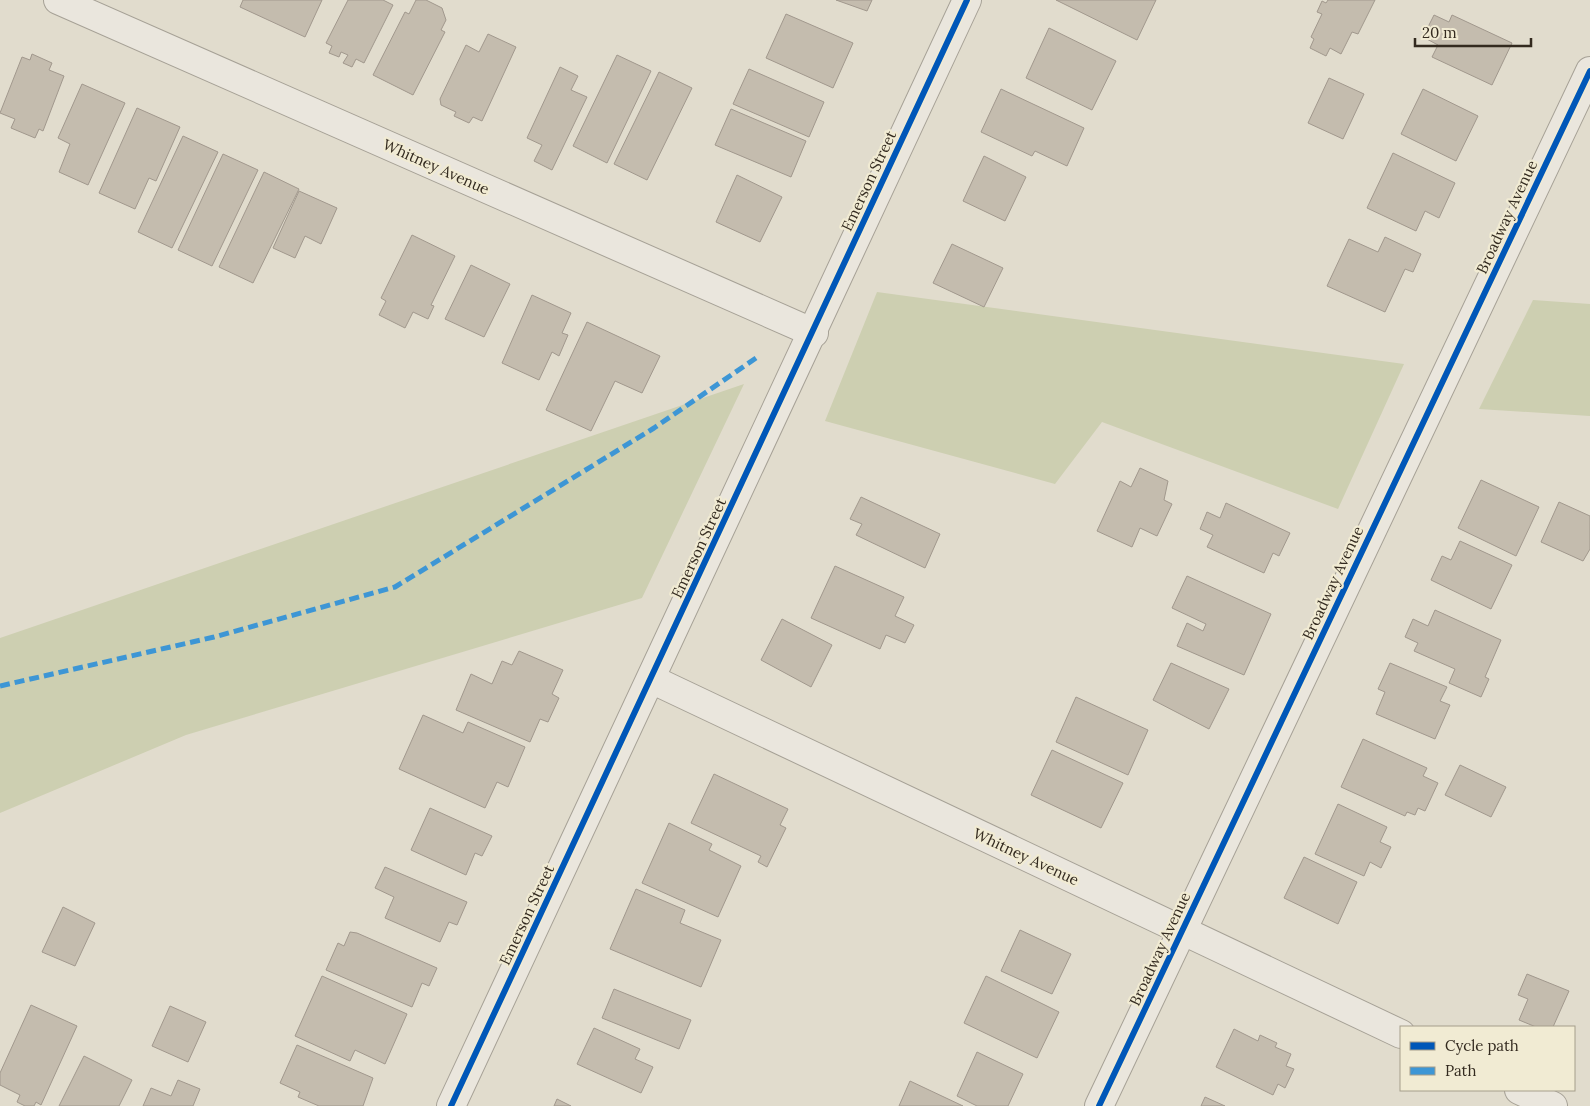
<svg xmlns="http://www.w3.org/2000/svg" width="1590" height="1106" viewBox="0 0 1590 1106" font-family="Lora,serif">
<style>
.green{fill:#cdcfb1}
.building{fill:#c4bcae;stroke:#a1988d}
.lines{fill:none;stroke-linecap:round;stroke-linejoin:round}
.minor-casing{stroke:#a6a196;stroke-width:30}
.minor{stroke:#eae6dd;stroke-width:28}
.quiet{stroke:#3d96d5;stroke-width:5;stroke-dasharray:10 5;stroke-linecap:butt}
.cycleway-casing{stroke:#f1ebd3;stroke-width:9}
.cycleway{stroke:#0057b8;stroke-width:6}
.labels{text-anchor:middle;stroke-width:4.5;stroke-linejoin:round;paint-order:stroke}
.street-label{font-size:15px;fill:#332a1f;stroke:#f1ebd3}
</style>
<rect width="100%" height="100%" fill="#e1dccd"/>
<g class="green">
<path d="M 877,292 L 1404,364 L 1338,509 L 1102,422 L 1055,484 L 825,421 Z"/>
<path d="M 1533,300 L 1590,304 L 1590,416 L 1479,409 Z"/>
<path d="M 744,384 L 642,598 L 186,735 L 0,813 L 0,638 Z"/>
</g>
<g class="building">
<path d="M 243,0 L 322,0 L 305,37 L 240,7 Z"/>
<path d="M 348,0 L 383,0 L 393,5 L 364,63 L 356,59 L 352,67 L 343,63 L 348,55 L 341,52 L 339,57 L 329,53 L 332,46 L 326,43 Z"/>
<path d="M 416,0 L 426,0 L 442,8 L 446,20 L 441,30 L 445,32 L 413,95 L 373,75 L 405,12 L 409,14 Z"/>
<path d="M 836,0 L 872,0 L 867,11 Z"/>
<path d="M 1056,0 L 1156,0 L 1137,40 Z"/>
<path d="M 1328,0 L 1375,0 L 1358,34 L 1352,32 L 1341,54 L 1330,48 L 1326,56 L 1310,48 L 1314,39 L 1311,37 L 1322,14 L 1317,12 L 1322,1 L 1326,3 Z"/>
<path d="M 786,14 L 853,43 L 833,88 L 766,58 Z"/>
<path d="M 1434,15 L 1449,22 L 1452,15 L 1512,43 L 1492,85 L 1432,57 L 1438,45 L 1423,37 Z"/>
<path d="M 1049,28 L 1116,61 L 1092,110 L 1026,78 Z"/>
<path d="M 488,34 L 516,47 L 482,121 L 473,117 L 469,123 L 454,116 L 456,112 L 441,105 L 440,99 L 466,45 L 479,52 Z"/>
<path d="M 32,54 L 52,63 L 49,70 L 64,76 L 43,131 L 39,129 L 35,138 L 11,128 L 15,119 L 0,113 L 22,57 L 30,60 Z"/>
<path d="M 617,55 L 651,71 L 607,163 L 573,146 Z"/>
<path d="M 560,67 L 578,76 L 571,90 L 587,97 L 552,170 L 534,161 L 542,145 L 527,138 Z"/>
<path d="M 749,69 L 824,102 L 809,137 L 733,104 Z"/>
<path d="M 659,72 L 692,88 L 647,180 L 614,164 Z"/>
<path d="M 1329,78 L 1364,94 L 1343,139 L 1308,123 Z"/>
<path d="M 82,84 L 125,103 L 88,185 L 59,172 L 70,144 L 58,138 Z"/>
<path d="M 1001,89 L 1084,128 L 1067,166 L 1035,151 L 1032,156 L 981,132 Z"/>
<path d="M 1423,89 L 1478,116 L 1456,161 L 1401,134 Z"/>
<path d="M 137,108 L 180,127 L 156,181 L 149,178 L 135,209 L 99,193 Z"/>
<path d="M 731,109 L 806,141 L 791,177 L 715,145 Z"/>
<path d="M 183,136 L 218,152 L 172,248 L 138,232 Z"/>
<path d="M 1393,153 L 1455,183 L 1439,218 L 1425,211 L 1416,231 L 1367,208 Z"/>
<path d="M 223,154 L 258,170 L 212,266 L 178,250 Z"/>
<path d="M 984,156 L 1026,177 L 1005,221 L 963,201 Z"/>
<path d="M 264,172 L 299,189 L 253,283 L 219,267 Z"/>
<path d="M 737,175 L 782,197 L 760,242 L 716,222 Z"/>
<path d="M 299,191 L 337,208 L 321,244 L 305,236 L 295,258 L 273,248 Z"/>
<path d="M 412,235 L 455,256 L 431,305 L 434,306 L 428,319 L 413,312 L 405,328 L 379,315 L 386,301 L 381,298 Z"/>
<path d="M 1385,237 L 1421,254 L 1413,272 L 1405,269 L 1385,312 L 1327,286 L 1349,239 L 1378,252 Z"/>
<path d="M 952,244 L 1003,268 L 984,307 L 933,283 Z"/>
<path d="M 471,265 L 510,284 L 484,337 L 445,319 Z"/>
<path d="M 532,295 L 571,313 L 562,333 L 568,335 L 559,356 L 552,352 L 539,380 L 502,363 Z"/>
<path d="M 587,322 L 660,356 L 642,393 L 615,381 L 591,431 L 546,410 Z"/>
<path d="M 1140,468 L 1168,481 L 1164,500 L 1172,504 L 1157,536 L 1140,528 L 1132,547 L 1097,531 L 1120,481 L 1131,487 Z"/>
<path d="M 1481,480 L 1539,507 L 1516,556 L 1458,528 Z"/>
<path d="M 861,497 L 940,534 L 925,568 L 856,535 L 862,524 L 850,519 Z"/>
<path d="M 1559,502 L 1590,516 L 1590,549 L 1583,561 L 1541,542 Z"/>
<path d="M 1226,503 L 1290,533 L 1279,556 L 1273,553 L 1264,573 L 1207,547 L 1213,535 L 1200,529 L 1207,512 L 1220,518 Z"/>
<path d="M 1460,541 L 1512,565 L 1491,609 L 1431,580 L 1442,556 L 1451,560 Z"/>
<path d="M 835,566 L 904,597 L 895,616 L 914,625 L 905,643 L 886,635 L 880,649 L 811,618 Z"/>
<path d="M 1187,576 L 1271,614 L 1244,675 L 1177,646 L 1187,623 L 1203,631 L 1206,624 L 1172,608 Z"/>
<path d="M 1435,610 L 1501,640 L 1485,677 L 1489,679 L 1481,697 L 1449,683 L 1455,669 L 1414,651 L 1418,643 L 1405,637 L 1413,619 L 1428,626 Z"/>
<path d="M 782,619 L 832,645 L 811,687 L 761,660 Z"/>
<path d="M 519,651 L 563,670 L 552,694 L 559,698 L 548,722 L 540,719 L 530,742 L 456,710 L 471,674 L 492,684 L 502,661 L 512,665 Z"/>
<path d="M 1171,663 L 1229,689 L 1209,729 L 1153,700 Z"/>
<path d="M 1390,663 L 1447,687 L 1440,701 L 1450,705 L 1435,739 L 1376,714 L 1385,692 L 1378,689 Z"/>
<path d="M 1076,697 L 1148,730 L 1128,775 L 1056,742 Z"/>
<path d="M 423,715 L 463,733 L 468,722 L 525,747 L 508,787 L 497,782 L 485,808 L 399,769 Z"/>
<path d="M 1363,739 L 1427,768 L 1423,776 L 1438,783 L 1425,811 L 1418,808 L 1415,815 L 1407,812 L 1405,816 L 1341,787 Z"/>
<path d="M 1052,750 L 1123,783 L 1101,828 L 1031,795 Z"/>
<path d="M 1460,765 L 1506,787 L 1491,817 L 1445,795 Z"/>
<path d="M 714,774 L 788,809 L 780,825 L 786,828 L 767,867 L 758,862 L 761,856 L 691,823 Z"/>
<path d="M 1338,804 L 1387,827 L 1380,842 L 1391,847 L 1381,868 L 1370,862 L 1364,876 L 1315,854 Z"/>
<path d="M 430,808 L 492,836 L 482,856 L 475,853 L 466,875 L 411,850 Z"/>
<path d="M 669,823 L 712,844 L 709,850 L 741,866 L 718,917 L 642,883 Z"/>
<path d="M 1304,857 L 1357,882 L 1338,924 L 1284,898 Z"/>
<path d="M 385,867 L 467,902 L 457,925 L 449,922 L 440,942 L 385,918 L 394,897 L 375,888 Z"/>
<path d="M 636,889 L 685,910 L 680,923 L 721,940 L 701,987 L 610,949 Z"/>
<path d="M 63,907 L 95,923 L 75,966 L 42,952 Z"/>
<path d="M 1020,930 L 1071,954 L 1052,994 L 1001,971 Z"/>
<path d="M 350,932 L 357,933 L 437,968 L 429,986 L 422,983 L 412,1007 L 326,970 L 338,943 L 344,946 Z"/>
<path d="M 1527,974 L 1569,991 L 1553,1027 L 1536,1027 L 1519,1020 L 1528,999 L 1518,995 Z"/>
<path d="M 322,976 L 407,1014 L 385,1064 L 355,1050 L 350,1061 L 295,1036 Z"/>
<path d="M 986,976 L 1059,1012 L 1037,1058 L 964,1023 Z"/>
<path d="M 614,989 L 691,1020 L 679,1049 L 602,1018 Z"/>
<path d="M 31,1005 L 77,1026 L 41,1105 L 36,1102 L 34,1106 L 25,1106 L 17,1102 L 20,1095 L 0,1085 L 0,1073 Z"/>
<path d="M 170,1006 L 206,1022 L 188,1062 L 152,1046 Z"/>
<path d="M 594,1028 L 640,1049 L 635,1059 L 653,1067 L 641,1093 L 577,1064 Z"/>
<path d="M 1234,1029 L 1258,1041 L 1260,1035 L 1277,1043 L 1275,1047 L 1291,1054 L 1286,1066 L 1294,1069 L 1285,1088 L 1278,1084 L 1273,1095 L 1216,1067 Z"/>
<path d="M 297,1045 L 373,1078 L 363,1106 L 319,1106 L 298,1097 L 300,1092 L 280,1083 Z"/>
<path d="M 977,1052 L 1023,1074 L 1008,1106 L 977,1106 L 957,1096 Z"/>
<path d="M 84,1056 L 132,1080 L 119,1106 L 59,1106 Z"/>
<path d="M 178,1080 L 200,1089 L 193,1106 L 143,1106 L 151,1088 L 171,1096 Z"/>
<path d="M 910,1081 L 963,1106 L 899,1106 Z"/>
<path d="M 1205,1097 L 1225,1106 L 1201,1106 Z"/>
<path d="M 557,1099 L 571,1106 L 554,1106 Z"/>
</g>
<g class="lines">
<g class="minor-casing">
<g id="minor">
<path d="M 58,0 L 814,333"/>
<path d="M 651,679 L 1401,1034"/>
<path d="M 1519,1090 L 1553,1106"/>
<path d="M 451,1106 L 967,0"/>
<path d="M 1099,1106 L 1590,71"/>
</g>
</g>
<use href="#minor" class="minor"/>
<path class="quiet" d="M 0,686 L 214,637 L 395,587 L 654,428 L 756,358"/>
<g class="cycleway-casing">
<g id="cycleway">
<path d="M 451,1106 L 967,0"/>
<path d="M 1099,1106 L 1590,71"/>
</g>
</g>
<use href="#cycleway" class="cycleway"/>
</g>
<g class="labels">
<g class="street-label">
<text transform="translate(436 167) rotate(24)" y="5">Whitney Avenue</text>
<text transform="translate(869 181) rotate(-65)" y="5">Emerson Street</text>
<text transform="translate(1507 217) rotate(-65)" y="5">Broadway Avenue</text>
<text transform="translate(699 548) rotate(-65)" y="5">Emerson Street</text>
<text transform="translate(1333 583) rotate(-65)" y="5">Broadway Avenue</text>
<text transform="translate(1026 857) rotate(25)" y="5">Whitney Avenue</text>
<text transform="translate(527 915) rotate(-65)" y="5">Emerson Street</text>
<text transform="translate(1160 949) rotate(-65)" y="5">Broadway Avenue</text>
</g>
</g>
<rect x="1400" y="1026" width="175" height="65" fill="#f1ebd3" stroke="#a59e8b"/>
<rect x="1410" y="1042" width="25" height="8" fill="#0057b8" stroke="#a59e8b"/>
<text x="1445" y="1051" font-size="15" fill="#332a1f">Cycle path</text>
<rect x="1410" y="1067" width="25" height="8" fill="#3d96d5" stroke="#a59e8b"/>
<text x="1445" y="1076" font-size="15" fill="#332a1f">Path</text>
<path d="M1415 38v8h116v-8" fill="none" stroke="#332a1f" stroke-width="2.5"/>
<text x="1422" y="38" font-size="15" fill="#332a1f" stroke="#f1ebd3" stroke-width="4" paint-order="stroke">20 m</text>
</svg>
